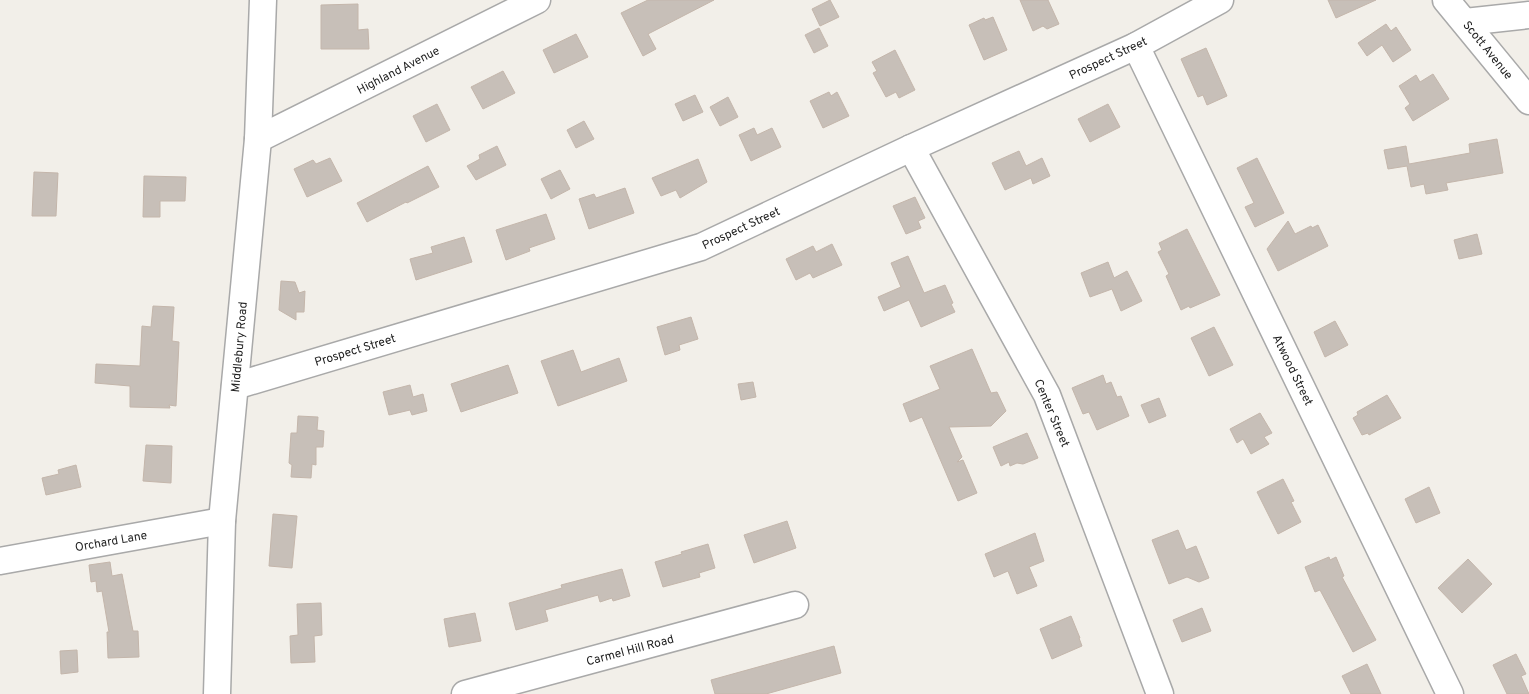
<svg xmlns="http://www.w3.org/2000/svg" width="1529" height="694" viewBox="0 0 1529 694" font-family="Overpass,sans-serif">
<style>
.building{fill:#c7bfb8;stroke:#c4b6ab}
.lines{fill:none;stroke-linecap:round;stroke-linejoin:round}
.minor-casing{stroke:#a9a9a9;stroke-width:29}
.minor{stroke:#fff;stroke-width:26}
.labels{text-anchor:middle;stroke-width:4;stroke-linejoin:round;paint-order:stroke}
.street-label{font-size:12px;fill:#222;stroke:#fff}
</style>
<rect width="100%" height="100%" fill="#f2efe9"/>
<g class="building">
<path d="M 648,0 L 714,0 L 648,34 L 656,49 L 643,56 L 621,13 Z"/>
<path d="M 830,0 L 839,17 L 820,26 L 812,9 Z"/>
<path d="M 1020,0 L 1048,0 L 1059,24 L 1047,29 L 1043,26 L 1033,31 Z"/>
<path d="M 1328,0 L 1376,0 L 1336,18 Z"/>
<path d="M 358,4 L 358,30 L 368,29 L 369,49 L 321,49 L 321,5 Z"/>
<path d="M 993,17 L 1007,50 L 984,60 L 969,25 L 984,18 L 985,20 Z"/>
<path d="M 1386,24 L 1391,31 L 1396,27 L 1411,50 L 1393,62 L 1382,45 L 1367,56 L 1358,43 Z"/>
<path d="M 819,28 L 828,46 L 814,53 L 805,35 Z"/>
<path d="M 576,34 L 588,57 L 554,73 L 543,50 Z"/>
<path d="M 1206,48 L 1227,96 L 1207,105 L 1203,95 L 1198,97 L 1181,59 Z"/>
<path d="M 895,50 L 915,90 L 899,98 L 896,92 L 886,97 L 873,73 L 877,71 L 872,62 Z"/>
<path d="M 503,71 L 515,93 L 483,109 L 471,87 Z"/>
<path d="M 1433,74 L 1449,99 L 1413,121 L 1405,108 L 1410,104 L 1399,86 L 1416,75 L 1420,82 Z"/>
<path d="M 829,92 L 831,96 L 837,92 L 849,116 L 823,128 L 810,101 Z"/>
<path d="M 695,95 L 703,112 L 683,121 L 675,104 Z"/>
<path d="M 728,97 L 738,117 L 720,126 L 710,107 Z"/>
<path d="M 437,104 L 450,130 L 426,142 L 413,116 Z"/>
<path d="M 1108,104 L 1120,127 L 1090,142 L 1078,119 Z"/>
<path d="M 584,121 L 594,139 L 576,148 L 567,130 Z"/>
<path d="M 754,128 L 757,135 L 772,128 L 781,147 L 751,161 L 739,135 Z"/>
<path d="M 1497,139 L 1503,173 L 1446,183 L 1448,190 L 1426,194 L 1424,184 L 1411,187 L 1407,166 L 1388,169 L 1384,150 L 1406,146 L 1409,164 L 1470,153 L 1469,144 Z"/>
<path d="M 497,146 L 506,165 L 476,180 L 467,166 L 480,159 L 479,155 Z"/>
<path d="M 1019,151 L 1026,166 L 1042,158 L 1050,176 L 1033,184 L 1031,178 L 1005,190 L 992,163 Z"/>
<path d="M 330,158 L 342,181 L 307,197 L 294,169 L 313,160 L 316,164 Z"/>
<path d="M 1257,158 L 1284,213 L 1255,227 L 1245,207 L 1254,203 L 1237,168 Z"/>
<path d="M 698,159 L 707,182 L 680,198 L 676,190 L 661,196 L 652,178 Z"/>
<path d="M 428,166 L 439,187 L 407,203 L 406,202 L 367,222 L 357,203 Z"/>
<path d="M 560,170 L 570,189 L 551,199 L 541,179 Z"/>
<path d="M 34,172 L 58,173 L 56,216 L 32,216 Z"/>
<path d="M 144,176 L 186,177 L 185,201 L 160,201 L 160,217 L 143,217 Z"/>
<path d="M 625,188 L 634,213 L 589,229 L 579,199 L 594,194 L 596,198 Z"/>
<path d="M 915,197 L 925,218 L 918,221 L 921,228 L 906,234 L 893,206 Z"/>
<path d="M 546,214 L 555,239 L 529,248 L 530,251 L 506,260 L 496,230 Z"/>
<path d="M 1288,221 L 1295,234 L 1311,226 L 1312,228 L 1318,225 L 1328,246 L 1278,271 L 1267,249 Z"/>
<path d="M 1187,229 L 1220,295 L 1190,308 L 1189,306 L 1181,310 L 1166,276 L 1169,274 L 1158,252 L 1162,250 L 1159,243 Z"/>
<path d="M 1477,234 L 1482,254 L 1459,259 L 1454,240 Z"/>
<path d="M 464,237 L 472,262 L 416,280 L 410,259 L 433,253 L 431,247 Z"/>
<path d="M 832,244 L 842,265 L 813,278 L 810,273 L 796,280 L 786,259 L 813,246 L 816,252 Z"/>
<path d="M 908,256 L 924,293 L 945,285 L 953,303 L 951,304 L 955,312 L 921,327 L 909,300 L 884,311 L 878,297 L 901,287 L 891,263 Z"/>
<path d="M 1108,262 L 1114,278 L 1127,271 L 1142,301 L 1121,311 L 1112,289 L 1090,297 L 1081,273 Z"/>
<path d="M 281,281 L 295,282 L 299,293 L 305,291 L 304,312 L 296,312 L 296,320 L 279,310 Z"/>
<path d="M 153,306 L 174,307 L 172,341 L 179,342 L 176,406 L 169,405 L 170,408 L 130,407 L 130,386 L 95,383 L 96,364 L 140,366 L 142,326 L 151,327 Z"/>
<path d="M 691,317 L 698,339 L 679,345 L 680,350 L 665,355 L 657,327 Z"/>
<path d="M 1335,321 L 1348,345 L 1325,357 L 1314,332 Z"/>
<path d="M 1214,327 L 1233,365 L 1209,376 L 1191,338 Z"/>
<path d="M 972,349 L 991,393 L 997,392 L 1006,411 L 991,426 L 949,427 L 962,457 L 957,462 L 963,460 L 977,493 L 958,501 L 922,417 L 910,422 L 903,404 L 940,389 L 930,366 Z"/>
<path d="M 573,350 L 581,372 L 619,358 L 627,381 L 558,406 L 541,361 Z"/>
<path d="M 508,365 L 518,393 L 461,412 L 451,384 Z"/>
<path d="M 1103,375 L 1106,384 L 1111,382 L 1117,397 L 1121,396 L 1129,416 L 1097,430 L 1089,412 L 1083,414 L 1072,388 Z"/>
<path d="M 753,382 L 756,397 L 741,400 L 738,384 Z"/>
<path d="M 410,385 L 413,397 L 423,394 L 427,411 L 412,415 L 410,410 L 389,415 L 383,392 Z"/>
<path d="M 1387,395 L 1401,418 L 1369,435 L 1368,433 L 1362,435 L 1353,418 L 1358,415 L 1357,412 Z"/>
<path d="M 1159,398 L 1166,416 L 1149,423 L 1141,405 Z"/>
<path d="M 1260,413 L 1272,433 L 1264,437 L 1269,444 L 1251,454 L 1243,439 L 1237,443 L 1230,429 Z"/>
<path d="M 298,416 L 318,417 L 317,430 L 324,431 L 323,447 L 316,447 L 316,465 L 312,464 L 311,478 L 291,477 L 292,465 L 289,463 L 291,433 L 297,433 Z"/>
<path d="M 1027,433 L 1038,458 L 1023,464 L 1017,463 L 1010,466 L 1009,462 L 1001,466 L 993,447 Z"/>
<path d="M 146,445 L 172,446 L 171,483 L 143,481 Z"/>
<path d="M 76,465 L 81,487 L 46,495 L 42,478 L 59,474 L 58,470 Z"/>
<path d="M 1283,479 L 1294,501 L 1291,502 L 1301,522 L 1278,534 L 1257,492 Z"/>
<path d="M 1429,487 L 1440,513 L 1416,523 L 1405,499 Z"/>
<path d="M 273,514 L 297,516 L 292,568 L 269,566 Z"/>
<path d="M 787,521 L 796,548 L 754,563 L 744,535 Z"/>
<path d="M 1178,530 L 1186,550 L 1196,546 L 1209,578 L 1199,582 L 1187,577 L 1169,584 L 1152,540 Z"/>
<path d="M 1035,533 L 1044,561 L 1029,567 L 1037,586 L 1017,594 L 1008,571 L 994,577 L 985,554 Z"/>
<path d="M 708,544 L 715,568 L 699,573 L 700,577 L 663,587 L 655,562 L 682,554 L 681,552 Z"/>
<path d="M 1329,557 L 1330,560 L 1336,557 L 1344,576 L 1342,577 L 1376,640 L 1353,652 L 1320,590 L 1315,592 L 1305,567 Z"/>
<path d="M 1468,559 L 1492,584 L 1462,613 L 1438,588 Z"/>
<path d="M 110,562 L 112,576 L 122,574 L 133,631 L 138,631 L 139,657 L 108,658 L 107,632 L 109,632 L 102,591 L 97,592 L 96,581 L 91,582 L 89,565 Z"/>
<path d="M 622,569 L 630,596 L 613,601 L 612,598 L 600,602 L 598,595 L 545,610 L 548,621 L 516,630 L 509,603 L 562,588 L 561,585 Z"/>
<path d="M 321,603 L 322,635 L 314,636 L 315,662 L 291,663 L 290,636 L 298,635 L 297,604 Z"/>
<path d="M 1202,608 L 1211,631 L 1182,642 L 1173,620 Z"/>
<path d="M 475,613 L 481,641 L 449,647 L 444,619 Z"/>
<path d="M 1071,616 L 1080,638 L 1079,638 L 1082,646 L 1052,659 L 1040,629 Z"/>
<path d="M 834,646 L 841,673 L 766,694 L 715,694 L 711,680 Z"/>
<path d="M 77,650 L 78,672 L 61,674 L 60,651 Z"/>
<path d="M 1516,654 L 1526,674 L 1521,676 L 1529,694 L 1507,694 L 1493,665 Z"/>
<path d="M 1367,664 L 1381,694 L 1351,694 L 1342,676 Z"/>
</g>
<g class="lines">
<g class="minor-casing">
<g id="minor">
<path d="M 1446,0 L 1529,101"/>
<path d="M 1465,22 L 1529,15"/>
<path d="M 1136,46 L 1450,694"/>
<path d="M 258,139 L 537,0"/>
<path d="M 911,148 L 1047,395 L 1160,694"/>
<path d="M 235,386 L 701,247 L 911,148 L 1136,46 L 1220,0"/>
<path d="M 0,561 L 222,521"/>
<path d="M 217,694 L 222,521 L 258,139 L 263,0"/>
<path d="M 465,694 L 795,605"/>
</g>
</g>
<use href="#minor" class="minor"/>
</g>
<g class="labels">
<g class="street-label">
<text transform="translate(1488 50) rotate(51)" y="4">Scott Avenue</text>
<text transform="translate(1108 58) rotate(-25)" y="4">Prospect Street</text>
<text transform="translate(398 70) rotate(-27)" y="4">Highland Avenue</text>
<text transform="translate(741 228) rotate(-25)" y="4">Prospect Street</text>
<text transform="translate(239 347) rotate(-85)" y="4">Middlebury Road</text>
<text transform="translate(355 350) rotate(-17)" y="4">Prospect Street</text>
<text transform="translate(1293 370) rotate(64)" y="4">Atwood Street</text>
<text transform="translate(1052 413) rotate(67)" y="4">Center Street</text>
<text transform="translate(111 541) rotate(-10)" y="4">Orchard Lane</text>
<text transform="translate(630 650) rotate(-15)" y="4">Carmel Hill Road</text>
</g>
</g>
</svg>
